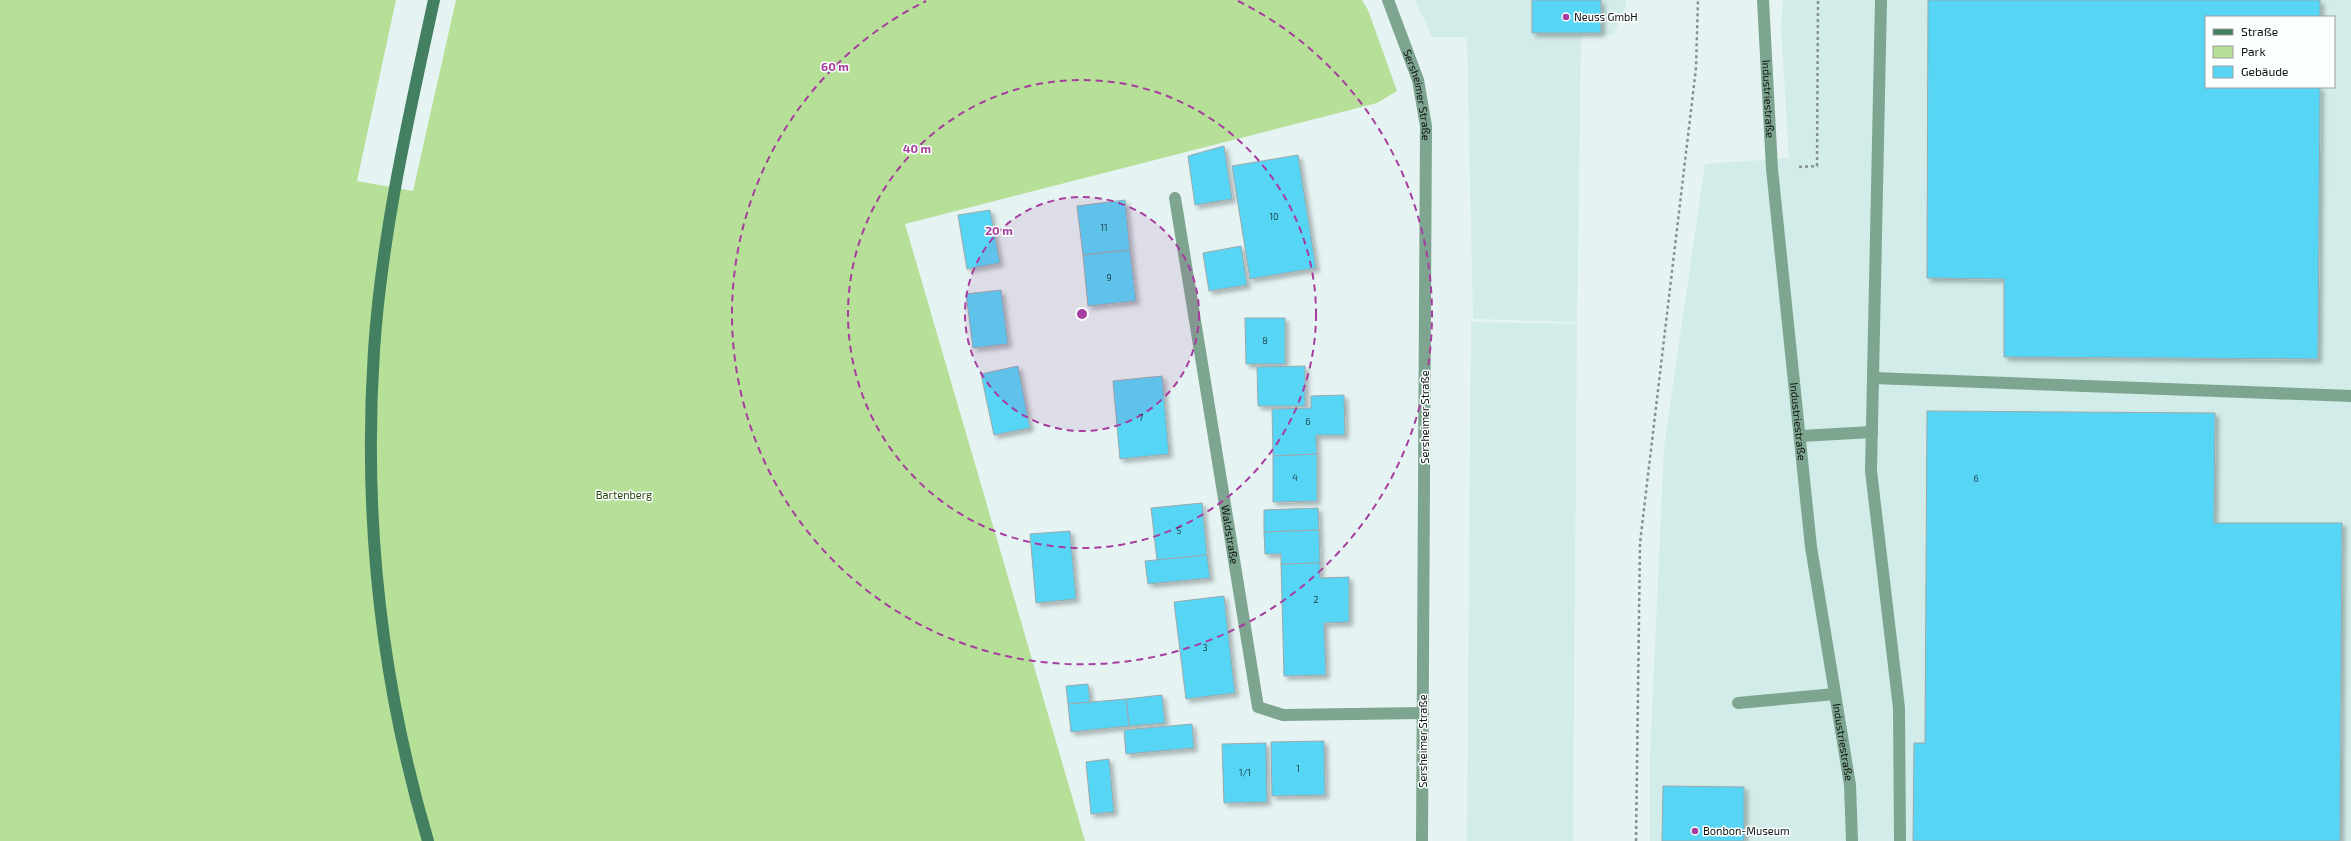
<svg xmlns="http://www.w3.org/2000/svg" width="2351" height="841" viewBox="0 0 2351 841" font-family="'Exo 2',sans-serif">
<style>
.built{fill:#d2ece9;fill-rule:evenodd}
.green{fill:#b6df97}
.building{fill:#56d5f5;stroke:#9ba9ad;filter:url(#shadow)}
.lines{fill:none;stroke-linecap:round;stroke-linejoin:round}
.path{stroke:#869190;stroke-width:2.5;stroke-dasharray:3 3;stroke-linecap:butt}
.lane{stroke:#7ea58f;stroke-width:12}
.street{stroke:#7ea58f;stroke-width:12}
.secondary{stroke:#428061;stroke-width:12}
.ring{fill:none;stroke:#a73d9f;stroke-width:2;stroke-dasharray:7 5}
.poi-dot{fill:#a73d9f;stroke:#fbfffe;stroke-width:1.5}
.labels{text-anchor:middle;stroke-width:3;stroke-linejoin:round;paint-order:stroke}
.number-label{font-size:9px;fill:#1e434a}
.poi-label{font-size:11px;fill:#0c1211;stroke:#fbfffe;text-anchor:start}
.street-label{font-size:11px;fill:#0c1211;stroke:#fbfffe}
.park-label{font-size:11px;fill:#2a460c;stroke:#fbfffe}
.centre{fill:#a73d9f;stroke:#fbfffe;stroke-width:2}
.ring-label{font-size:12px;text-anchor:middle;font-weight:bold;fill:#a73d9f;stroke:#fbfffe;stroke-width:3;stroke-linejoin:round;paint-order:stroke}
</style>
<defs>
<filter id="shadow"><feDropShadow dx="3.5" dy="3.5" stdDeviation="2" flood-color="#0004"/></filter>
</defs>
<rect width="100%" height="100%" fill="#e5f4f3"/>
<g class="built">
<path d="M 1415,0 L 1626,0 L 1626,5 L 1613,35 L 1581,36 L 1577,322 L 1473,319 L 1467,37 L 1432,37 Z"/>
<path d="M 1783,0 L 2351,0 L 2351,841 L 1650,841 L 1650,756 L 1664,448 L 1705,164 L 1789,158 L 1781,28 ZM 2206,17 L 2334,17 L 2334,87 L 2206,87 Z"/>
<path d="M 1471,322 L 1577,324 L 1573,841 L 1467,841 Z"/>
</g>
<path class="green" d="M 0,0 L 396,0 L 357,181 L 413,191 L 456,0 L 1362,0 L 1368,10 L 1397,91 L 1377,103 L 905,224 L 1085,841 L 0,841 Z"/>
<g class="building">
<rect x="1532" y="0" width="69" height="33"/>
<path d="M 1928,0 L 2320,0 L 2320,17 L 2206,17 L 2206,87 L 2320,87 L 2318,359 L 2004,357 L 2004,279 L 1927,278 Z"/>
<path d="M 1224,146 L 1232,199 L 1195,205 L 1188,156 Z"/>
<path d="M 1298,155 L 1316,268 L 1250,279 L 1232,166 Z"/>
<path d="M 1125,200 L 1130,250 L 1083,255 L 1077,206 Z"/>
<path d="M 990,210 L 1000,263 L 967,269 L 958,215 Z"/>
<path d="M 1241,246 L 1247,285 L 1209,291 L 1203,253 Z"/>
<path d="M 1130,250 L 1136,301 L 1088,306 L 1083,255 Z"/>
<path d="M 1001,290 L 1008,344 L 973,348 L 966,294 Z"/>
<path d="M 1245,318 L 1285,318 L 1285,364 L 1246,364 Z"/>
<path d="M 1018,366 L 1030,428 L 994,435 L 981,374 Z"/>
<path d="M 1305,366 L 1305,406 L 1258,406 L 1257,367 Z"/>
<path d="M 1162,376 L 1169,454 L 1120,459 L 1113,381 Z"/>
<path d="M 1344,395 L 1345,435 L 1316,435 L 1317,454 L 1273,456 L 1272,409 L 1311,408 L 1311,396 Z"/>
<path d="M 1927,411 L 2215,413 L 2214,523 L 2342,523 L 2340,841 L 1913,841 L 1914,743 L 1925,743 Z"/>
<path d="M 1317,454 L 1317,501 L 1273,502 L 1273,456 Z"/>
<path d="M 1202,503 L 1207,555 L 1157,560 L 1151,508 Z"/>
<path d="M 1318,508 L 1319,530 L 1264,532 L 1264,510 Z"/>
<path d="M 1319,530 L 1320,563 L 1281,564 L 1281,554 L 1265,554 L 1264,532 Z"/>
<path d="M 1070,531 L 1076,599 L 1036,603 L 1030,534 Z"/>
<path d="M 1207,555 L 1210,578 L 1148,584 L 1145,561 Z"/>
<path d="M 1320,563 L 1320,578 L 1349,577 L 1349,622 L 1324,623 L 1326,675 L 1284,676 L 1281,564 Z"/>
<path d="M 1224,596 L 1235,693 L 1186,699 L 1174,602 Z"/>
<path d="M 1088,684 L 1090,702 L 1068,704 L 1066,686 Z"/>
<path d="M 1162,695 L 1165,723 L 1129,726 L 1126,699 Z"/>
<path d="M 1126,699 L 1129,726 L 1071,732 L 1068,704 Z"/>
<path d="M 1192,724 L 1194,748 L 1126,754 L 1124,730 Z"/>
<path d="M 1324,741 L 1325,795 L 1272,796 L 1271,742 Z"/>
<path d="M 1266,743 L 1267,802 L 1224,803 L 1222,744 Z"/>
<path d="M 1109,759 L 1114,812 L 1091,814 L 1086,762 Z"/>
<path d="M 1663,786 L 1744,787 L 1744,841 L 1662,841 Z"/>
</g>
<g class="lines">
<g class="path">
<path d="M 1799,167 L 1817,166 L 1818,0"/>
<path d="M 1636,841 L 1640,543 L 1696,68 L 1698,0"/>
</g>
<g class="lane">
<path d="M 1881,0 L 1871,471 L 1899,708 L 1900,841"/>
<path d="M 1873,378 L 2351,396"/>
<path d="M 1801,436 L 1872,432"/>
<path d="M 1738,703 L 1835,694"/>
</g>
<g class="street">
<path id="s1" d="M 1388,0 L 1418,80 L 1426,126 L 1422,841"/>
<path id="s2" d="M 1763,0 L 1772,169 L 1811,547 L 1850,785 L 1852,841"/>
<path id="s3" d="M 1175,198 L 1258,707 L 1283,715 L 1423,713"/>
</g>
<path class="secondary" d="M 428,841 C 380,679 363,518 374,350 C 382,232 409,115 434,0"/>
</g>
<circle cx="1082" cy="314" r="117" fill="#a73d9f" fill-opacity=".12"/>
<g class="ring">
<circle cx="1082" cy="314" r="117"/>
<circle cx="1082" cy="314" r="234"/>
<path d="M1238 1A350 350 0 1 1 926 1"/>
</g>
<g class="poi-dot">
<circle cx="1566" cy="17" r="4"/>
<circle cx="1695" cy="831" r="4"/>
</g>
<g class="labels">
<g class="number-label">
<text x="1274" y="220">10</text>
<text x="1104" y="231">11</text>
<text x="1109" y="281">9</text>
<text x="1265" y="344">8</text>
<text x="1141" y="421">7</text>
<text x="1308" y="425">6</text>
<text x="1295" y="481">4</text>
<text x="1976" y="482">6</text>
<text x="1179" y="534">5</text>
<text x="1316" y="603">2</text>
<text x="1205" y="651">3</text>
<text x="1298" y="772">1</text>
<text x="1245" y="776">1/1</text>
</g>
<g class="poi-label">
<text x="1574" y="21">Neuss GmbH</text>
<text x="1703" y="835">Bonbon-Museum</text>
</g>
<g class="street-label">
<text dy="4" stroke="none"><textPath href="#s1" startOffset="100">Sersheimer Straße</textPath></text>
<text dy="4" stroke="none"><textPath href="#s2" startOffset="99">Industriestraße</textPath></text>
<text transform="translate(1425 417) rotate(-90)" y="4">Sersheimer Straße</text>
<text dy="4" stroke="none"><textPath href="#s2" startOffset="423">Industriestraße</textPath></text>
<text dy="4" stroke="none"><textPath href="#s3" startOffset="341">Waldstraße</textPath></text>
<text transform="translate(1423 741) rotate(-90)" y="4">Sersheimer Straße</text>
<text dy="4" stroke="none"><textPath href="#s2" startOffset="747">Industriestraße</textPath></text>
</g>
<g class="park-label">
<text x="624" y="499">Bartenberg</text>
</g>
</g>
<circle cx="1082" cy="314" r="6" class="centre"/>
<g class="ring-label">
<text x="835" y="71">60 m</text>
<text x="917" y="153">40 m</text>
<text x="999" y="235">20 m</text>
</g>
<rect x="2205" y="16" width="130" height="72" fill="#fbfffe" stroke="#9ba09f"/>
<rect x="2213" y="29" width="20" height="6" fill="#428061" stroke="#9ba09f"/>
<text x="2241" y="36" font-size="12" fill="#0c1211">Straße</text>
<rect x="2213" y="46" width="20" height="12" fill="#b6df97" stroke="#9ba09f"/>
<text x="2241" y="56" font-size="12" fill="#0c1211">Park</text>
<rect x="2213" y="66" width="20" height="12" fill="#56d5f5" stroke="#9ba09f"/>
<text x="2241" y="76" font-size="12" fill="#0c1211">Gebäude</text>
</svg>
